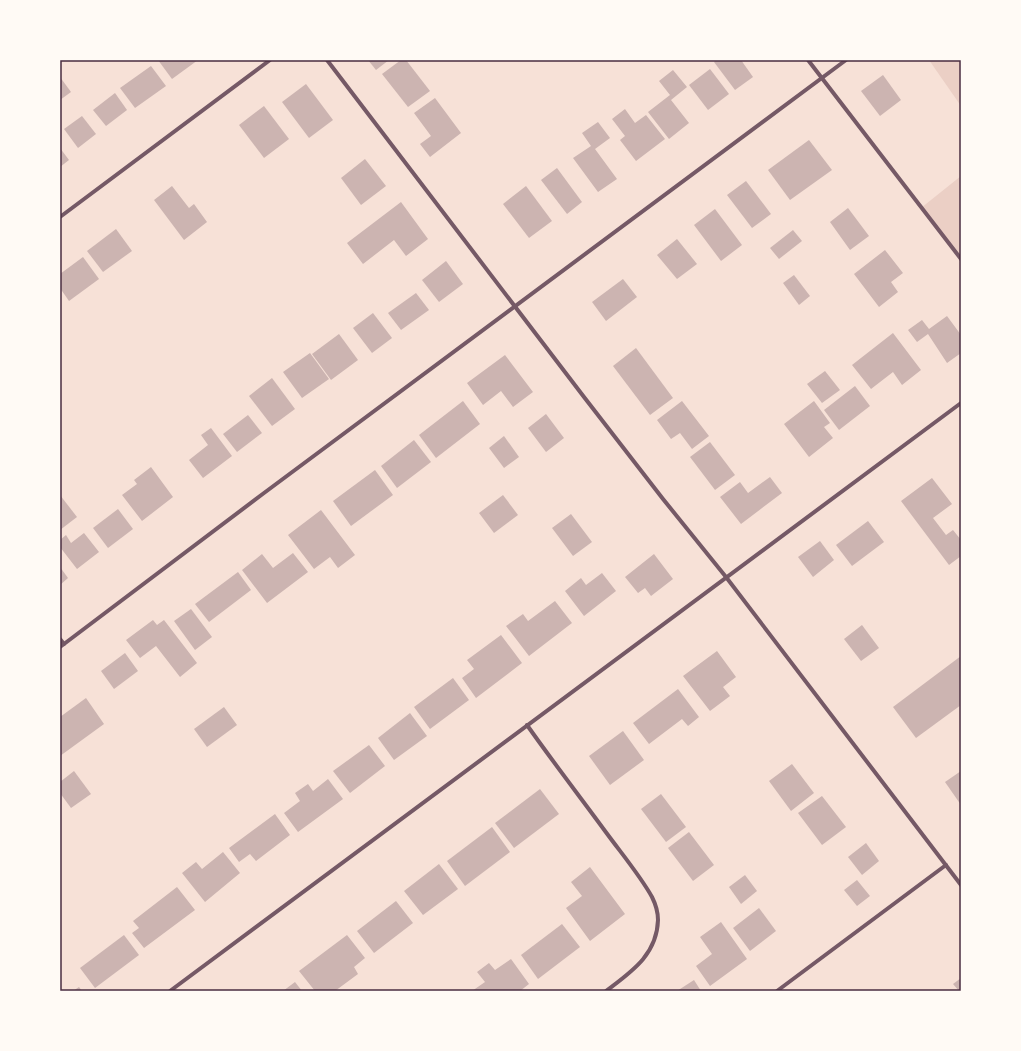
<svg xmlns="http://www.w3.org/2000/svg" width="1021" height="1051" viewBox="0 0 1021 1051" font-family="'Varela Round',sans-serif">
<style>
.green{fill:#ebcfc5}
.building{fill:#ccb4b1}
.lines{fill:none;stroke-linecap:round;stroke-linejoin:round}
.minor{stroke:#755966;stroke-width:4}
.neatline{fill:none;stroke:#4a2c40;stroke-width:1.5}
</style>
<rect width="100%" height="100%" fill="#f7e1d7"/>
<g class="green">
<path d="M 929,60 L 961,60 L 961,106 Z"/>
<path d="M 961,176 L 961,261 L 921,208 Z"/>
</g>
<g class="building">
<path d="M 158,60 L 198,60 L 172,79 Z"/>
<path d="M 368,60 L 389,60 L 376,70 Z"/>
<path d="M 401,60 L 406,60 L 430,91 L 408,107 L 382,74 Z"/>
<path d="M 716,60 L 741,60 L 753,77 L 735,90 L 714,62 Z"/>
<path d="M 151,66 L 166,86 L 135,108 L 120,88 Z"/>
<path d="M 710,69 L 729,94 L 708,110 L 689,85 Z"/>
<path d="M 673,70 L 687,87 L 671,100 L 689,123 L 669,139 L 648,112 L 670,95 L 659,81 Z"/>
<path d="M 883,75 L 901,100 L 880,116 L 861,91 Z"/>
<path d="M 60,77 L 71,92 L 60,100 Z"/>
<path d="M 306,84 L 333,120 L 309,138 L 282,102 Z"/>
<path d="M 115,93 L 127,110 L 106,126 L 93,110 Z"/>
<path d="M 435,98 L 461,133 L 430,157 L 420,144 L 431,136 L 414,113 Z"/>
<path d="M 264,106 L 289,139 L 264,158 L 239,125 Z"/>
<path d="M 625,109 L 635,123 L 646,115 L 665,139 L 636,161 L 620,140 L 625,136 L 612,119 Z"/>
<path d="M 82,116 L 96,134 L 78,148 L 64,129 Z"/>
<path d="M 598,122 L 610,138 L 595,149 L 617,179 L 598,192 L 573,158 L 591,146 L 582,133 Z"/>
<path d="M 809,140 L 832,170 L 790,200 L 768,170 Z"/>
<path d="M 60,148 L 69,160 L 60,167 Z"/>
<path d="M 365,159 L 386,186 L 361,205 L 341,178 Z"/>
<path d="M 557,168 L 582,202 L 567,214 L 541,180 Z"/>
<path d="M 746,181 L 771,214 L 752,228 L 727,195 Z"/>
<path d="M 172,186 L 189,208 L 194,204 L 207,222 L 184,240 L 154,200 Z"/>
<path d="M 526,186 L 552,221 L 529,238 L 503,204 Z"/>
<path d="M 401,202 L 428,239 L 406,256 L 394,240 L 363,264 L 347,243 Z"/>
<path d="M 848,208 L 869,236 L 850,250 L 830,222 Z"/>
<path d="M 715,209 L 742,245 L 721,261 L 694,225 Z"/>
<path d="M 116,229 L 132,251 L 103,272 L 87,251 Z"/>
<path d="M 793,230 L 802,241 L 779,259 L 770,248 Z"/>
<path d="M 677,239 L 697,264 L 677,279 L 657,255 Z"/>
<path d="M 885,250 L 903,273 L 891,282 L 898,292 L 879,307 L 854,274 Z"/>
<path d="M 83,257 L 99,279 L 69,301 L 60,288 L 60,274 Z"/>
<path d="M 446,261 L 463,284 L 439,302 L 422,280 Z"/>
<path d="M 794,275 L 810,296 L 799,305 L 783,283 Z"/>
<path d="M 623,279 L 637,297 L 606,321 L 592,302 Z"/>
<path d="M 416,293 L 429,310 L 401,330 L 388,313 Z"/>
<path d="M 373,313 L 392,338 L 372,353 L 353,328 Z"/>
<path d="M 947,316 L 961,335 L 961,353 L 947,363 L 928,334 L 917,342 L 908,330 L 922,320 L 929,329 Z"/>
<path d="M 893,333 L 921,370 L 902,385 L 893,372 L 871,389 L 852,365 Z"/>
<path d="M 339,334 L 358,360 L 331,380 L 312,354 Z"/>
<path d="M 636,348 L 673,398 L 650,415 L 613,366 Z"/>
<path d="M 310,353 L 329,379 L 302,398 L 283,372 Z"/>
<path d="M 505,355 L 533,392 L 513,407 L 501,391 L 483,405 L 467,383 Z"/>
<path d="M 825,371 L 840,390 L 822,403 L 807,384 Z"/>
<path d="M 272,378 L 295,409 L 272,426 L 249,396 Z"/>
<path d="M 855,386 L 870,406 L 839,430 L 824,410 Z"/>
<path d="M 463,401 L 480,424 L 436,458 L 419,435 Z"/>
<path d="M 682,401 L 709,436 L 692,449 L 680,433 L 671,439 L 657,420 Z"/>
<path d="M 814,401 L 830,423 L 824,427 L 833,438 L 809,457 L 784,424 Z"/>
<path d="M 546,414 L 564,438 L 546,452 L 528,428 Z"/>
<path d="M 248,415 L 262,433 L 237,452 L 223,434 Z"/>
<path d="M 211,428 L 232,456 L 203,478 L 189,460 L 208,445 L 201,435 Z"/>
<path d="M 504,436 L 519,457 L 504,468 L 489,448 Z"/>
<path d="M 414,440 L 431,462 L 397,488 L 381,466 Z"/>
<path d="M 710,442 L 735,475 L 715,490 L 690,457 Z"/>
<path d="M 151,467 L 173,497 L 142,521 L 122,495 L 137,484 L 134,480 Z"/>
<path d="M 375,470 L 393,495 L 351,526 L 333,501 Z"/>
<path d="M 770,477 L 782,493 L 741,524 L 720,497 L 740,482 L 748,493 Z"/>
<path d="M 932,478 L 952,504 L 933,518 L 946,535 L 953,530 L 961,540 L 961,556 L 949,565 L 901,501 Z"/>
<path d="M 60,495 L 77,517 L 60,530 Z"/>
<path d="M 503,495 L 518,515 L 494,533 L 479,513 Z"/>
<path d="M 118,509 L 133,529 L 108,548 L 93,528 Z"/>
<path d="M 321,510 L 355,555 L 338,568 L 330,557 L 314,569 L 288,535 Z"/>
<path d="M 571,514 L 592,542 L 573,556 L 552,528 Z"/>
<path d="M 868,521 L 884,542 L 852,566 L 836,545 Z"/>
<path d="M 84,533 L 99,552 L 77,569 L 60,547 L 60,540 L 66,535 L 71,543 Z"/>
<path d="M 820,541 L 834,560 L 813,577 L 798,557 Z"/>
<path d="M 293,553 L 308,572 L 267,603 L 242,570 L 262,554 L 273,568 Z"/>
<path d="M 654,554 L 673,579 L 651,596 L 645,588 L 638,593 L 625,577 Z"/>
<path d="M 60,567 L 68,578 L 60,585 Z"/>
<path d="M 238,572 L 251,590 L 209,622 L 195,604 Z"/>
<path d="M 602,573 L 616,591 L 584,616 L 565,591 L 581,578 L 586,585 Z"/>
<path d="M 555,601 L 572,623 L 529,656 L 506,626 L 523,614 L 528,621 Z"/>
<path d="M 191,609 L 212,637 L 195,650 L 174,621 Z"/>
<path d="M 153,620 L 157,625 L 164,620 L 197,663 L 180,677 L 156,646 L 140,658 L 126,640 Z"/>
<path d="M 862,625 L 879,648 L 861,661 L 844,639 Z"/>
<path d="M 501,635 L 522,663 L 476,698 L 462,678 L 474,669 L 467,660 Z"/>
<path d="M 717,651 L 736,677 L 723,687 L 730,696 L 710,711 L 683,676 Z"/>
<path d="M 125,653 L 138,671 L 114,689 L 101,671 Z"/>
<path d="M 961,656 L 961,705 L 916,738 L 893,707 Z"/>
<path d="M 453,678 L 469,700 L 430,729 L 414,707 Z"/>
<path d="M 678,689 L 699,717 L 688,726 L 682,719 L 649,744 L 633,723 Z"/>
<path d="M 86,698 L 104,724 L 60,756 L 60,717 Z"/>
<path d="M 224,707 L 237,725 L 207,747 L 194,729 Z"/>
<path d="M 410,713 L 427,736 L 394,760 L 378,738 Z"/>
<path d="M 623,731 L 644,760 L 610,785 L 589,756 Z"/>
<path d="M 369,745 L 385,766 L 350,793 L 333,771 Z"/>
<path d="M 792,764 L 814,793 L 791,811 L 769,781 Z"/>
<path d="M 74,771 L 91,794 L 71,808 L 60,793 L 60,782 Z"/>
<path d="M 961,771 L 961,805 L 945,782 Z"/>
<path d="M 328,779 L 343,799 L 298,832 L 284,813 L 300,801 L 295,793 L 308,784 L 313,791 Z"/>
<path d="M 540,789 L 559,814 L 514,848 L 495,823 Z"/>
<path d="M 661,794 L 686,827 L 666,842 L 641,809 Z"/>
<path d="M 822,796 L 846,827 L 822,845 L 798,813 Z"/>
<path d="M 275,814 L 290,835 L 256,861 L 250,854 L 239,862 L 229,848 Z"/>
<path d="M 492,827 L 510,852 L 465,886 L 447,861 Z"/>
<path d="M 689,832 L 714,865 L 693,881 L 668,848 Z"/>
<path d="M 866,843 L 879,861 L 862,875 L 848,857 Z"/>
<path d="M 223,852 L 240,873 L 205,902 L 182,873 L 196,862 L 202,869 Z"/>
<path d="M 439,864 L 458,889 L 423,915 L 404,891 Z"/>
<path d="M 590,867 L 625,914 L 590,941 L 566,908 L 582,896 L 571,882 Z"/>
<path d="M 745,875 L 757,891 L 741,904 L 729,887 Z"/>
<path d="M 857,880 L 870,896 L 857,906 L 844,890 Z"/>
<path d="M 177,887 L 195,910 L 144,948 L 132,933 L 139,928 L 133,921 Z"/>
<path d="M 396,901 L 413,923 L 374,953 L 357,931 Z"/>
<path d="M 759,908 L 776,931 L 750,951 L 733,928 Z"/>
<path d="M 721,922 L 747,959 L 710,986 L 696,966 L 712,954 L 700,937 Z"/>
<path d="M 562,924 L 580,947 L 538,979 L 521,955 Z"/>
<path d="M 124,935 L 139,955 L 95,988 L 80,968 Z"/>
<path d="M 347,935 L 365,958 L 354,967 L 358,974 L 335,991 L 315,991 L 299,971 Z"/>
<path d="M 511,959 L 529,984 L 520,991 L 472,991 L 485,982 L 477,972 L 489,963 L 495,970 Z"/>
<path d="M 961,978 L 961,991 L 959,991 L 953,984 Z"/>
<path d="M 694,980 L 701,991 L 677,991 Z"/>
<path d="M 295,982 L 302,991 L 283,991 Z"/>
<path d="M 79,987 L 82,991 L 73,991 Z"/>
</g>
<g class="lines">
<g class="minor">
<path d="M 327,60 L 584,397 L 663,499 L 726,577 L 961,885"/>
<path d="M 808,60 L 961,259"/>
<path d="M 60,217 L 270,60"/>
<path d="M 60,639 L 64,644"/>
<path d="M 60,647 L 264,493 L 846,60"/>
<path d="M 527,725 C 553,762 581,798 608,835 C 622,854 641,877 652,897 C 656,905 658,912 658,920 C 657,955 631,972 606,991"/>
<path d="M 170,991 L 961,403"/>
<path d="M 777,991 L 946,865"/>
</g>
</g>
<rect width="1021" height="1051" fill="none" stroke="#fffaf5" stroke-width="122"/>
<rect x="61" y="61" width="899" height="929" class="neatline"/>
</svg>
